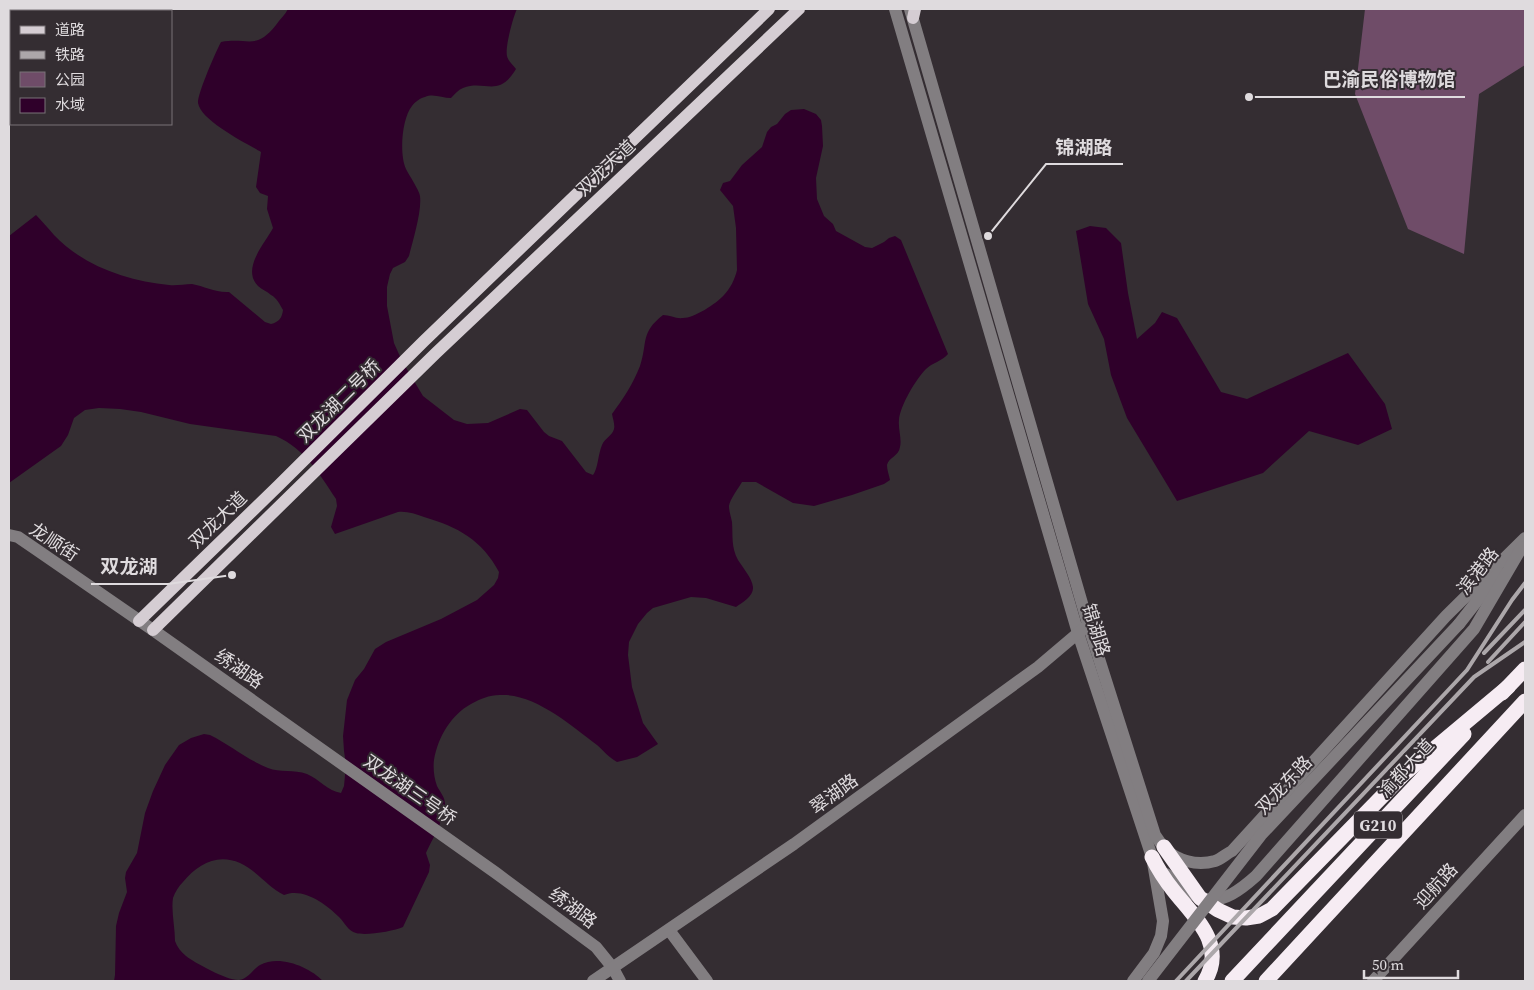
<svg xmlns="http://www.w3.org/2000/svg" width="1534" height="990" viewBox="0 0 1534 990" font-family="'Source Serif 4','Noto Sans SC',serif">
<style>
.green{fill:#6f4c68}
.water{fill:#2f002a}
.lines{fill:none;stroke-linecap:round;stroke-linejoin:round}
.minor{stroke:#827e81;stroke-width:12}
.major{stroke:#d5cdd3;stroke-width:12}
.highway{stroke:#f6ecf3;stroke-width:15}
.rail{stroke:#aca7aa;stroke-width:4}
.minor-bridge{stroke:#827e81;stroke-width:12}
.labels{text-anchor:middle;stroke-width:4;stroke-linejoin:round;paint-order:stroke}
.shield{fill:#342d32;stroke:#aca7aa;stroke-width:1}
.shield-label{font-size:16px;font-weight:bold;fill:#dfdbde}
.street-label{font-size:18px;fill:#dfdbde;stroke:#342d32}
.leader{fill:none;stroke:#dfdbde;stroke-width:2}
.callout-dot{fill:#dfdbde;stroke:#342d32;stroke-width:2}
.callout-label{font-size:19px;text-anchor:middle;font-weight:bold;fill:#dfdbde;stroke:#342d32;stroke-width:4;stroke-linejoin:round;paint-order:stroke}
</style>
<rect width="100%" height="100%" fill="#342d32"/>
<path class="green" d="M 1365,9 L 1525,9 L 1525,65 L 1479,94 L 1464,254 L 1408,229 L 1355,94 Z"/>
<g class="water">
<path d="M 288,9 L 517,9 C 513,17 505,47 507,56 C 508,61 513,65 516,69 C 498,99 485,79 463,88 C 458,90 455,94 451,98 C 442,98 433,93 425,97 C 420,98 415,102 412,106 C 402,118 399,154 406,169 C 409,175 419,190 420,196 C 422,211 413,240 409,256 L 405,262 L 393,268 L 390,274 L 387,287 L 387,306 L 394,343 L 402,361 L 423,396 L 454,420 L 467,424 L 488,423 L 520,409 L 527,410 L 544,432 L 549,436 L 562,441 L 586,472 L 593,475 C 598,469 598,454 602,445 C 605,438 612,436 614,429 C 615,425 613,419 612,414 C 623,399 633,384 640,366 C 648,342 640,333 663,315 C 670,315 676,319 683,318 C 694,318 716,304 724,295 C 730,289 735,279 737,270 L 736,228 L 733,206 L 720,190 L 723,183 L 730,181 L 742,165 L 762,147 L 767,132 L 771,127 L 777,124 L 785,114 L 791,110 L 804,109 L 816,114 L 821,120 L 822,126 L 823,146 L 816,178 L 817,199 L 824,216 L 833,224 L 836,231 L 865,247 L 872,248 L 884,242 L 889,238 L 895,236 L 901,240 L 948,354 C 942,361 932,363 926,369 C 916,379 900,406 899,420 C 898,429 902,439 900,447 C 899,456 889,457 887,465 C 887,470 889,475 890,480 L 884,484 L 852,495 L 814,506 L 793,503 L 756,482 L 742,482 C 738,489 730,499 729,506 C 729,511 731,517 732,522 C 733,536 731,547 738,560 C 743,568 752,578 753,587 C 754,596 742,603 736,607 L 706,598 L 691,597 L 653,608 L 647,613 L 638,624 L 629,642 L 628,655 L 632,687 L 643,723 L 658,744 L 637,757 L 617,762 C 608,757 604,751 597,745 C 571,725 534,693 500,695 C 489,695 480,699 471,704 C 451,715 438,737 434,760 C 433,768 434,778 437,786 C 440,792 445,797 445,804 C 445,818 432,840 426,853 L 430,865 L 429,872 L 403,927 C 394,931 366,936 356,933 C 348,931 345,923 339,917 C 326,904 303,887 284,895 C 268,887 257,871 240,863 C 217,853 198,864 183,882 C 179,886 175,892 173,898 C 171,911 175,927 175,941 C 177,947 181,952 186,956 C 195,963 228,981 239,980 C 248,979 253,969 260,965 C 279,954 310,967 323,981 L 114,981 L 115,975 L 116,926 L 119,913 L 127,892 L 125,878 L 126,872 L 137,853 L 145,813 L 153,791 L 165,765 L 179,745 L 191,738 L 204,734 L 210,735 C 230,745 248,760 268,768 C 280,773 294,769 307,774 C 319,779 328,791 341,793 L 344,786 L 346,765 L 344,751 L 343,736 L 347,700 L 355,680 L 364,669 L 375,649 L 386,642 L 441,619 L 477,600 L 494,585 L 498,578 L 499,572 C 482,540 458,527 424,517 C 415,514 407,511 398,512 L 335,534 L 331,527 L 337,506 L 336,499 C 318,472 306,450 276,436 L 190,424 L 141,412 L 120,409 L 99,408 L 85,410 L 74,418 L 68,435 L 61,446 L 9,483 L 9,236 L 36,215 C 42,221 48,228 54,235 C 83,266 128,281 169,285 C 176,286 184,284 192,284 C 204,286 216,293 229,292 L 265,322 L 271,324 C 279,322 282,318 283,310 C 280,305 277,298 271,295 C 267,291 262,290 258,286 C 241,269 265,243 273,228 L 267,209 L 268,196 L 260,193 L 256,187 L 261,152 C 246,143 201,121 198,103 C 197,95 216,51 221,42 C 249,37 255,51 276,25 C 280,19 285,15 288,9 Z"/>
<path d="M 1090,226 L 1106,228 L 1121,243 L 1128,293 L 1137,339 L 1155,323 L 1162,312 L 1177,318 L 1221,392 L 1247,399 L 1348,353 L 1385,404 L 1392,429 L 1358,445 L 1309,431 L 1263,473 L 1177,501 L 1127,418 L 1111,375 L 1104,339 L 1088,304 L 1076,231 Z"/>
</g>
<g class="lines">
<g class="minor">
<path d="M 895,9 L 1078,633 L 1152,857 L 1163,921 L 1161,936 L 1154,953 L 1133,981"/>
<path d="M 910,9 L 1088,624 L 1155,835 C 1158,839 1161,844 1164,848 C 1177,861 1197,866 1215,861 C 1221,859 1226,854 1232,851 L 1446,616 L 1525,538"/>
<path d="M 38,11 L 48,9"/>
<path d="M 9,17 L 11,17"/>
<path d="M 9,535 L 18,537 L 37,550 L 153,630 L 496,873 L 596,947 L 613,968 L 620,981"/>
<path d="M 1459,624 L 1499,573"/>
<path d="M 1166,874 C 1203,908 1220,908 1256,876 L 1474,629 L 1522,547"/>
<path d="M 669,930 L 707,981"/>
<path d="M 593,981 L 794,844 L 1038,667 L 1084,628"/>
<path d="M 1373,981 L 1525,815"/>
</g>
<g class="major">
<path d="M 913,18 L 915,9"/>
<path d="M 139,621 L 278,486 L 424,341 L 769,9"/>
<path d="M 153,630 L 436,353 L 799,9"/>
</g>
<g class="highway">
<path d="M 1502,693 L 1525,669"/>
<path d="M 1164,847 L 1200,898 L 1218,910 L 1233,917 L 1246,918 L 1259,916 L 1272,909 L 1404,774 L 1508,687"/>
<path d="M 1152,857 C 1158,869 1165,880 1173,890 C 1194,917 1227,944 1205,981"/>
<path d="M 1232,981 L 1464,734"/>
<path d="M 1266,981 L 1525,701"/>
</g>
<g class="rail">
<path d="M 1484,653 L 1525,610"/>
<path d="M 1488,662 L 1525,622"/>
<path d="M 1176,981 L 1467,670 L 1512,600 L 1525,583"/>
<path d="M 1186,981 L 1474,677 L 1525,642"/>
</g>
<path class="minor-bridge" d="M 1148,981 L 1261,835 L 1459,624"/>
</g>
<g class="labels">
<rect class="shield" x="1354" y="811.5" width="48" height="27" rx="4"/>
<g class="shield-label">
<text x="1378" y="831">G210</text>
</g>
<g class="street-label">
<text transform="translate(606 168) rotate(-43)" y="6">双龙大道</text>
<text transform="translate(339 401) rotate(-45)" y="6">双龙湖二号桥</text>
<text transform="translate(218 520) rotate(-44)" y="6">双龙大道</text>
<text transform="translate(54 542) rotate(33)" y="6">龙顺街</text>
<text transform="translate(1478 571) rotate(-52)" y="6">滨港路</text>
<text transform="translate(1096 630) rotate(73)" y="6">锦湖路</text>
<text transform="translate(239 669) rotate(35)" y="6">绣湖路</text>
<text transform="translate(1406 768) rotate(-47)" y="6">渝都大道</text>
<text transform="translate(1284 785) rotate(-47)" y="6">双龙东路</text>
<text transform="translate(410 790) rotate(35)" y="6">双龙湖三号桥</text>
<text transform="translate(834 794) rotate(-36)" y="6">翠湖路</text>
<text transform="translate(1436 886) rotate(-48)" y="6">迎航路</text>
<text transform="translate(573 908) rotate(37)" y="6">绣湖路</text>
</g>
</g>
<path class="leader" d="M1249 97L1312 97H1465M988 236L1046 164H1123M232 575L168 584H91"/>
<g class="callout-dot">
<circle cx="1249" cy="97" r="5"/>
<circle cx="988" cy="236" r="5"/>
<circle cx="232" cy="575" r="5"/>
</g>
<g class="callout-label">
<text x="1389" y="86">巴渝民俗博物馆</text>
<text x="1084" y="154">锦湖路</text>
<text x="129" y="573">双龙湖</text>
</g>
<rect width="1534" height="990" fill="none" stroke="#dfdbde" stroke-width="20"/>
<rect x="10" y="10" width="162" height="115" fill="#342d32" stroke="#787377"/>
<rect x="20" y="26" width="25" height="8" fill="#d5cdd3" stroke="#787377"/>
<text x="55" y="35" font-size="15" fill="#dfdbde">道路</text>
<rect x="20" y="51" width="25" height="8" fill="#aca7aa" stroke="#787377"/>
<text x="55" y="60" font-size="15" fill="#dfdbde">铁路</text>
<rect x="20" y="72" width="25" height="15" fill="#6f4c68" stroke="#787377"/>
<text x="55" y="85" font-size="15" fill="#dfdbde">公园</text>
<rect x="20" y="98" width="25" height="15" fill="#2f002a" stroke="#787377"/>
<text x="55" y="110" font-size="15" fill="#dfdbde">水域</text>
<path d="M1364 970v8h94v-8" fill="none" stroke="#dfdbde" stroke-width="2.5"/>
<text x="1372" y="970" font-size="15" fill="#dfdbde" stroke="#342d32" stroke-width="4" paint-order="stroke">50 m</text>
</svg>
